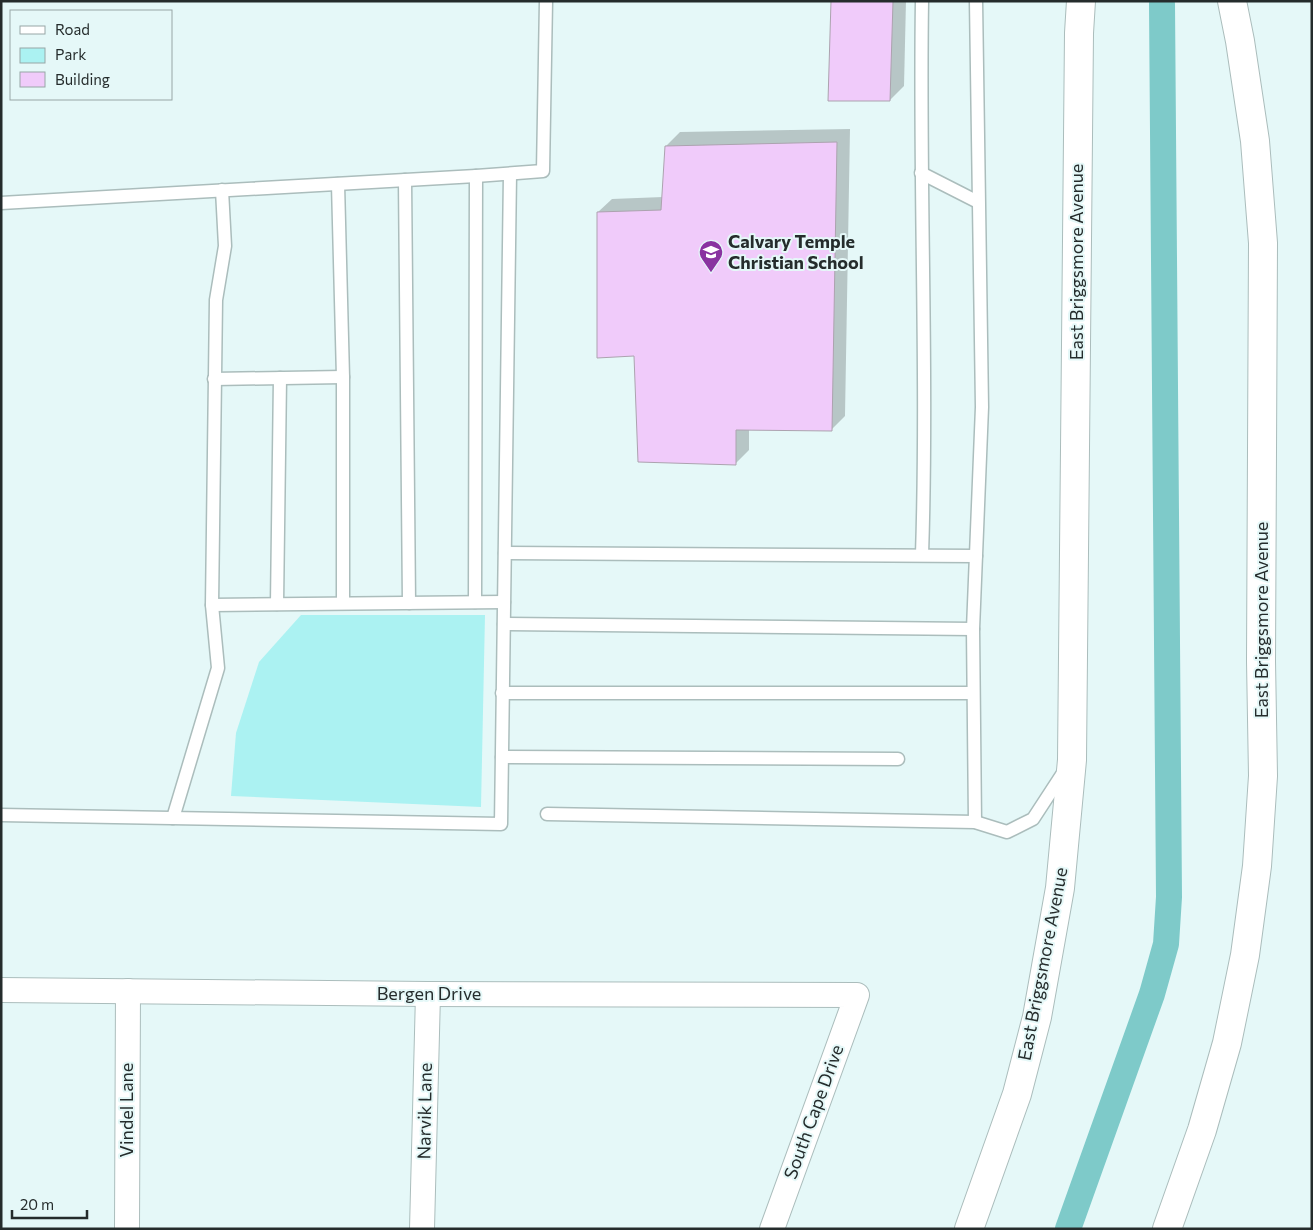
<svg xmlns="http://www.w3.org/2000/svg" width="1313" height="1230" viewBox="0 0 1313 1230" font-family="Commissioner,sans-serif">
<style>
.green{fill:#abf2f2}
.shadow{fill:#0003}
.lines{fill:none;stroke-linecap:round;stroke-linejoin:round}
.canal{stroke:#7ecac9;stroke-width:26}
.building{fill:#f0cbfa;stroke:#aca3af}
.lane-casing{stroke:#abbdbc;stroke-width:15}
.street-casing{stroke:#abbdbc;stroke-width:26}
.secondary-casing{stroke:#abbdbc;stroke-width:30}
.lane{stroke:#fff;stroke-width:12}
.street{stroke:#fff;stroke-width:24}
.secondary{stroke:#fff;stroke-width:28}
.labels{text-anchor:middle;stroke-width:4;stroke-linejoin:round;paint-order:stroke}
.poi-label{font-size:18px;font-weight:bold;fill:#252c2c;stroke:#e5f8f8;text-anchor:start}
.street-label{font-size:18px;fill:#252c2c;stroke:#e5f8f8}
</style>
<rect width="100%" height="100%" fill="#e5f8f8"/>
<path class="green" d="M 301,615 L 485,615 L 481,807 L 231,796 L 236,733 L 259,662 Z"/>
<g class="shadow">
<path d="M 832,1 L 906,1 L 904,86 L 890,100 Z"/>
<path d="M 850,129 L 845,416 L 831,430 L 749,429 L 749,450 L 735,464 L 636,355 L 598,212 L 612,199 L 663,197 L 666,146 L 680,132 Z"/>
</g>
<g class="lines">
<path class="canal" d="M 1068,1229 L 1152,994 L 1166,944 L 1169,897 L 1162,4"/>
</g>
<g class="building">
<path d="M 831,1 L 893,1 L 890,101 L 828,101 Z"/>
<path d="M 837,142 L 832,431 L 736,430 L 736,465 L 638,462 L 634,356 L 597,358 L 597,212 L 661,210 L 665,146 Z"/>
</g>
<g class="lines">
<g class="lane-casing">
<g id="lane">
<path d="M 922,1 C 919,186 928,371 922,555"/>
<path d="M 921,173 L 978,202"/>
<path d="M 405,180 L 409,603"/>
<path d="M 338,184 L 343,377 L 343,603"/>
<path d="M 1,203 L 476,176 L 543,171 L 546,1"/>
<path d="M 214,379 L 343,377"/>
<path d="M 505,553 L 976,556"/>
<path d="M 475,602 L 476,176"/>
<path d="M 277,604 L 280,378"/>
<path d="M 212,605 L 504,602"/>
<path d="M 504,624 L 973,629"/>
<path d="M 502,693 L 973,693"/>
<path d="M 502,757 L 898,759"/>
<path d="M 547,814 L 975,822 L 1007,832 L 1033,819 L 1065,770"/>
<path d="M 1,815 L 501,824 L 510,174"/>
<path d="M 173,818 L 218,668 L 212,605 L 216,300 L 225,246 L 222,190"/>
<path d="M 975,822 L 973,629 L 982,407 L 976,1"/>
</g>
</g>
<g class="street-casing">
<g id="street">
<path d="M 1,990 L 428,994 L 857,995 L 772,1229"/>
<path d="M 127,1229 L 128,991"/>
<path d="M 422,1229 L 428,994"/>
</g>
</g>
<g class="secondary-casing">
<g id="secondary">
<path d="M 969,1229 L 1017,1094 L 1037,1017 L 1060,888 L 1072,760 L 1079,33 L 1081,1"/>
<path d="M 1167,1229 L 1202,1130 L 1227,1043 L 1245,955 L 1257,866 L 1263,776 L 1261,661 L 1263,243 L 1255,141 L 1240,41 L 1232,1"/>
</g>
</g>
<use href="#lane" class="lane"/>
<use href="#street" class="street"/>
<use href="#secondary" class="secondary"/>
</g>
<defs>
<g id="school-pin" transform="scale(1.25)"><path d="M0 17L-7.5 6A9.5 9.5 0 1 1 7.5 6Z" fill="#8933a0" stroke="#e5f8f8"/><path d="M0-5L7-2L0 1L-7-2ZM-4 1L0 2.5L4 1V4Q0 6-4 4Z" fill="#fff"/></g>
</defs>
<g fill-rule="evenodd">
<use href="#school-pin" x="711" y="252"/>
</g>
<g class="labels">
<g class="poi-label">
<text x="728" y="248">Calvary Temple<tspan x="728" dy="21">Christian School</tspan></text>
</g>
<g class="street-label">
<text transform="translate(1077 262) rotate(-90)" y="6">East Briggsmore Avenue</text>
<text transform="translate(1262 620) rotate(-90)" y="6">East Briggsmore Avenue</text>
<text transform="translate(1043 964) rotate(-79)" y="6">East Briggsmore Avenue</text>
<text x="429" y="1000">Bergen Drive</text>
<text transform="translate(127 1110) rotate(-90)" y="6">Vindel Lane</text>
<text transform="translate(425 1111) rotate(-89)" y="6">Narvik Lane</text>
<text transform="translate(814 1112) rotate(-70)" y="6">South Cape Drive</text>
</g>
</g>
<rect width="1313" height="1230" fill="none" stroke="#252c2c" stroke-width="5"/>
<rect x="10" y="10" width="162" height="90" fill="#e5f8f8" stroke="#98a6a6"/>
<rect x="20" y="26" width="25" height="8" fill="#ffffff" stroke="#98a6a6"/>
<text x="55" y="35" font-size="15" fill="#252c2c">Road</text>
<rect x="20" y="48" width="25" height="15" fill="#abf2f2" stroke="#98a6a6"/>
<text x="55" y="60" font-size="15" fill="#252c2c">Park</text>
<rect x="20" y="72" width="25" height="15" fill="#f0cbfa" stroke="#98a6a6"/>
<text x="55" y="85" font-size="15" fill="#252c2c">Building</text>
<path d="M12 1210v8h75v-8" fill="none" stroke="#252c2c" stroke-width="2.5"/>
<text x="20" y="1210" font-size="15" fill="#252c2c" stroke="#e5f8f8" stroke-width="4" paint-order="stroke">20 m</text>
</svg>
